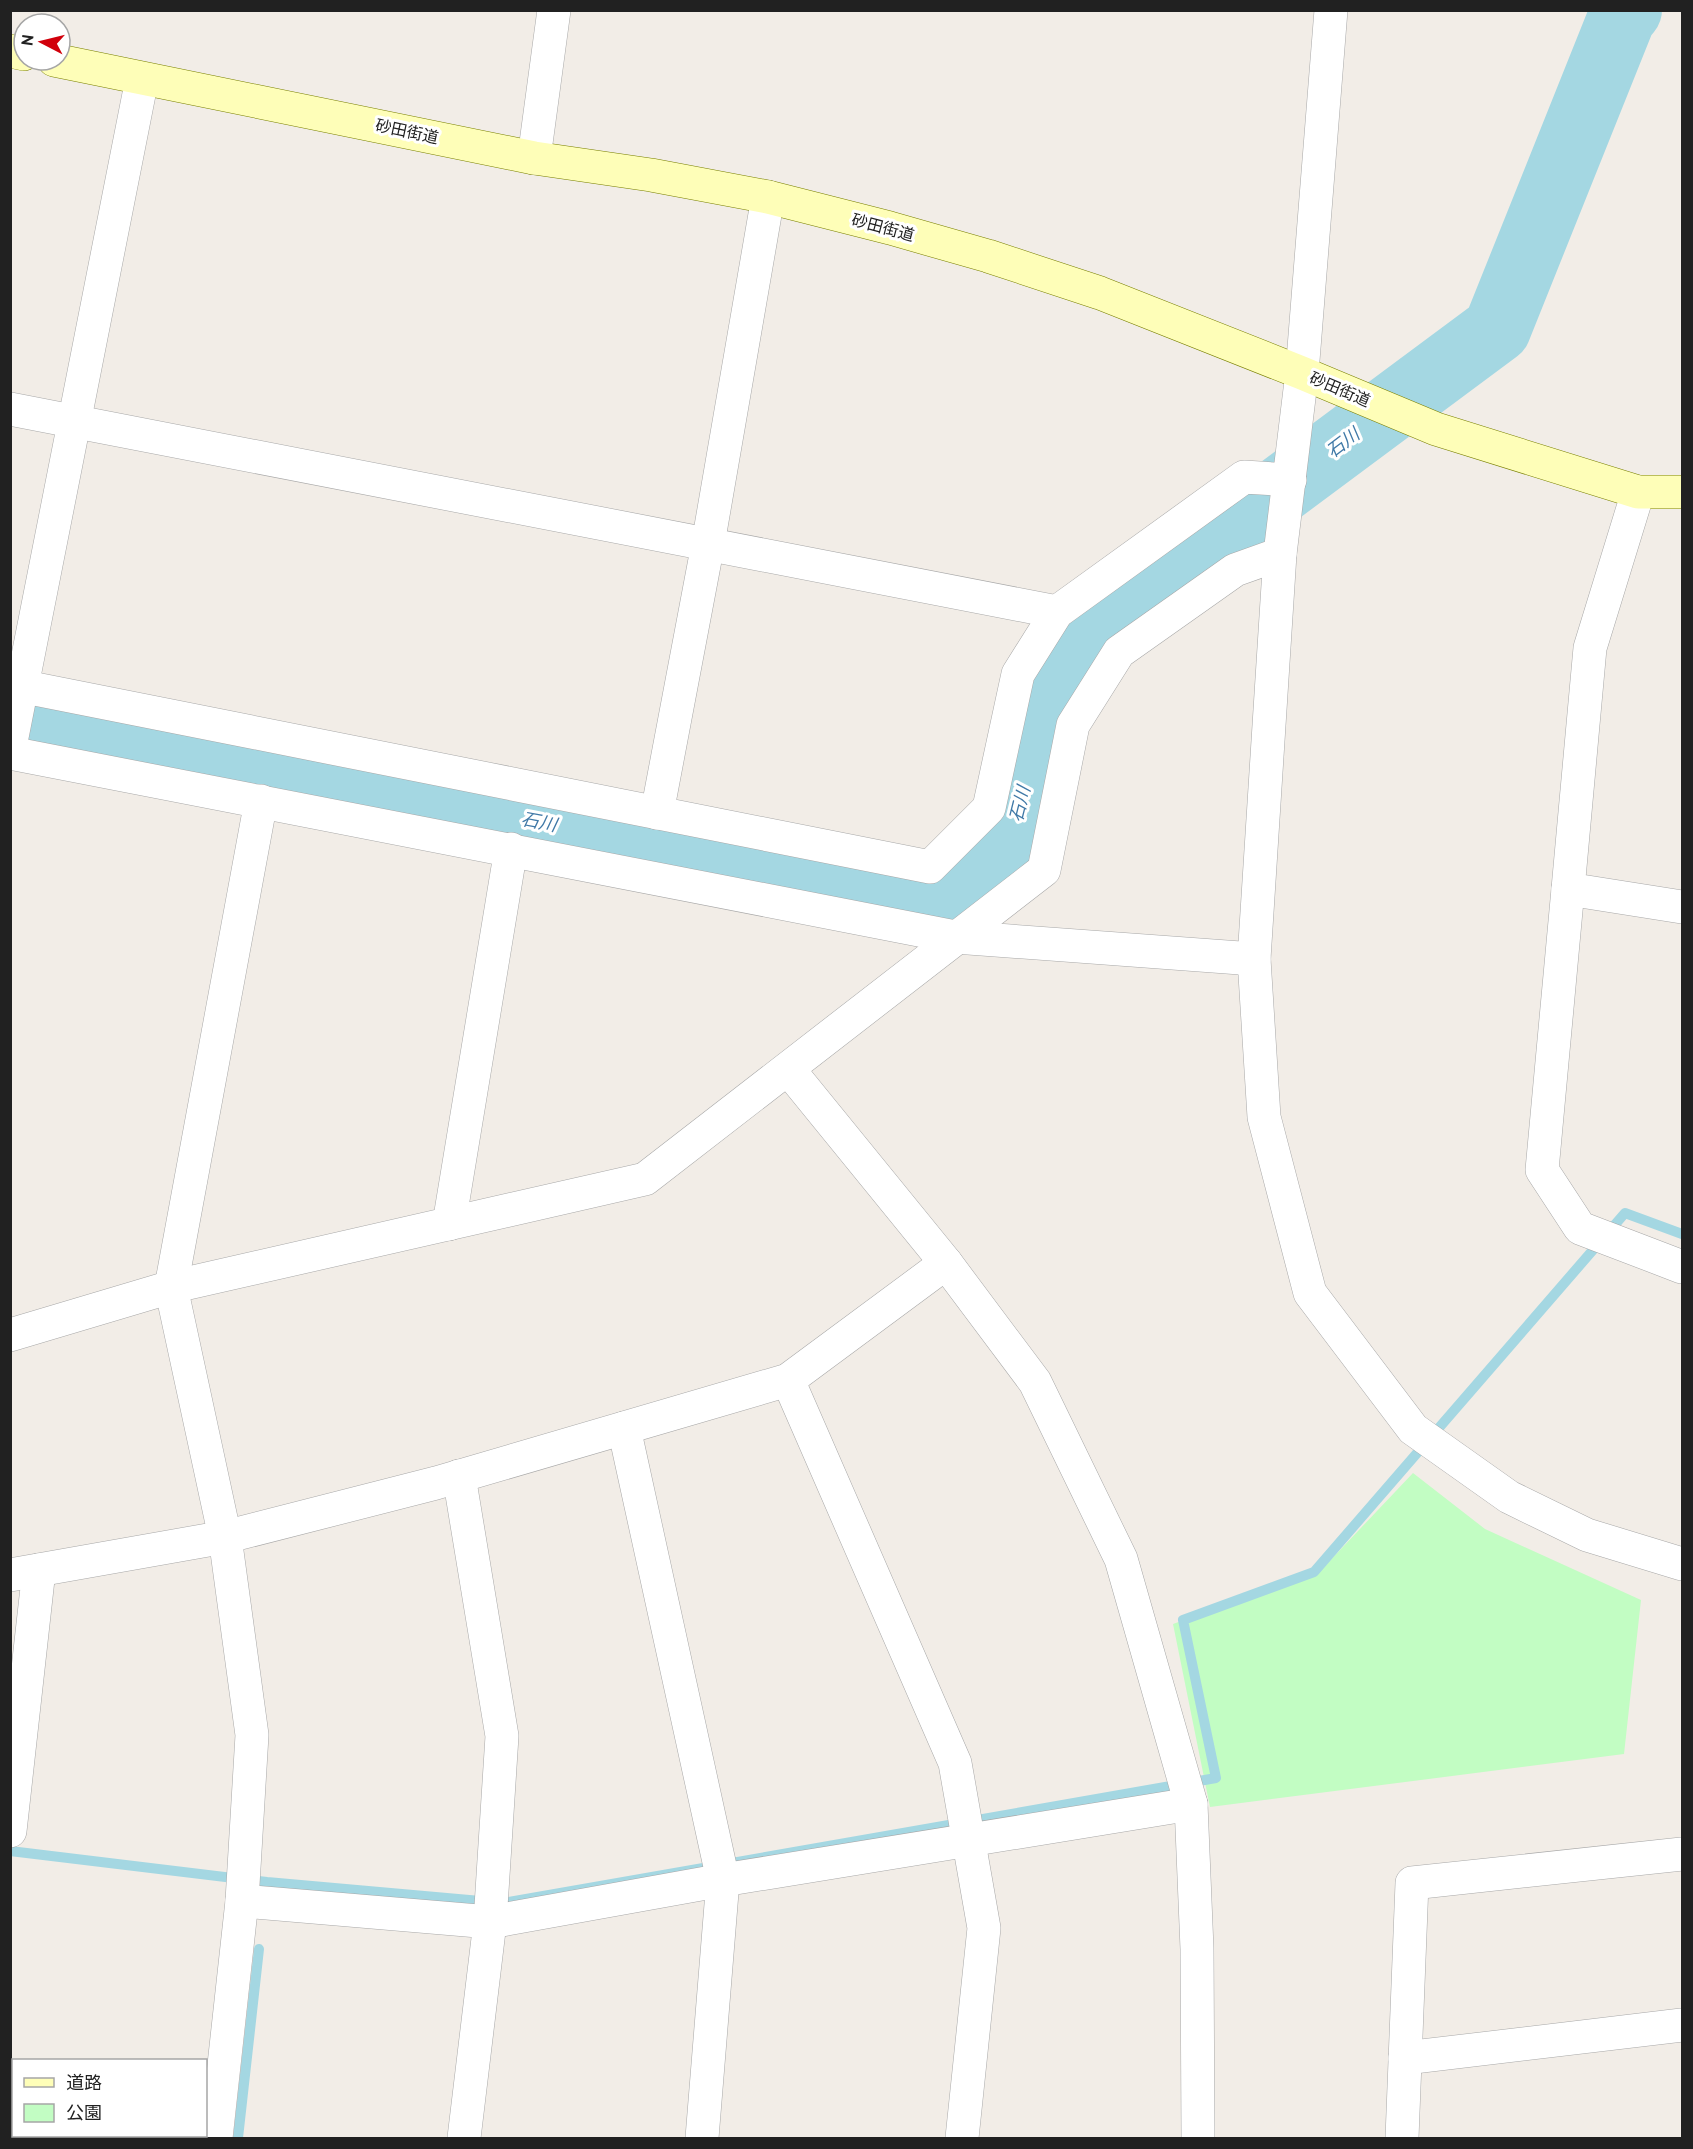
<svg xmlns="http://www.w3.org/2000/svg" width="1693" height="2149" viewBox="0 0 1693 2149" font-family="Overpass,'Noto Sans JP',sans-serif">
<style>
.park{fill:#c2fdc3}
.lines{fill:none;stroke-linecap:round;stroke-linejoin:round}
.stream{stroke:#a4d7e2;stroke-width:10}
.river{stroke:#a4d7e2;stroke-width:68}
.minor-casing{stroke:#a8a8a8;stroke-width:34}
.tertiary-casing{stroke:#a8a8a8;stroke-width:34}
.secondary-casing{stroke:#787f00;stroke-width:34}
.minor{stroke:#fff;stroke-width:33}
.tertiary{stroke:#fff;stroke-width:33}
.secondary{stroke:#fefeb8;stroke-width:33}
.labels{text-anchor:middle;stroke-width:6;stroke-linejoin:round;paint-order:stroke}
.street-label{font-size:16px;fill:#212121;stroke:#fff}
.water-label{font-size:18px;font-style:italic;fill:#4079a7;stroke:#fff}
</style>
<rect width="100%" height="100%" fill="#f2ede7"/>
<path class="park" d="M 1413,1473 L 1485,1529 L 1641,1600 L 1624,1754 L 1210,1807 L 1173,1624 L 1322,1569 Z"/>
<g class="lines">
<g class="stream">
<path d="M 10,1851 L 267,1882 L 503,1903 L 1216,1778 L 1183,1620 L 1314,1572 L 1625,1213 L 1682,1234"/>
<path d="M 238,2138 L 259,1949"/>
</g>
<path class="river" d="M 48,727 L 930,897 L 980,883 L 1015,828 L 1046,695 L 1100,624 L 1497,329 L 1622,17 L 1628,10"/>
<g class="minor-casing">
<g id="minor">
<path d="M 534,158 L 554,10"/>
<path d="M 10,409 L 1057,612"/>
<path d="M 1638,492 L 1590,648 L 1568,889 L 1682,907"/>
<path d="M 10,684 L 930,867 L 989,808 L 1018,674 L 1057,612 L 1244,477 L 1290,480"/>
<path d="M 10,747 L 142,79"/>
<path d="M 10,753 L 955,937 L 1254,959"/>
<path d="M 657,813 L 708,544 L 768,197"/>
<path d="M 1568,889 L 1542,1170 L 1580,1228 L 1682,1267"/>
<path d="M 789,1070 L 946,1263 L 1035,1382 L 1121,1559 L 1191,1804 L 1197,1949 L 1198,2138"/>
<path d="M 449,1224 L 511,849"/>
<path d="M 10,1335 L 171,1287 L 645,1179 L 1044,870 L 1073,725 L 1119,652 L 1235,570 L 1280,554"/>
<path d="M 788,1380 L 955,1763 L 984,1928 L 962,2138"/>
<path d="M 624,1428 L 723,1880 L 702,2138"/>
<path d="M 459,1476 L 502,1736 L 490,1922 L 464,2138"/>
<path d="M 10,1575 L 225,1537 L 436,1483 L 788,1380 L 946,1263"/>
<path d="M 10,1831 L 39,1570"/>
<path d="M 242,1901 L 490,1922 L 723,1880 L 1191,1804"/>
<path d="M 1405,2058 L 1682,2025"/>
<path d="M 216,2138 L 242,1901 L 252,1735 L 225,1537 L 171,1287 L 261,801"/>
<path d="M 1402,2138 L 1412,1883 L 1682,1854"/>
</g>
</g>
<g class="tertiary-casing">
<path id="tertiary" d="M 1331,10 L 1302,373 L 1280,554 L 1254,959 L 1264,1117 L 1310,1293 L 1413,1429 L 1509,1497 L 1587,1535 L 1682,1564"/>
</g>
<g class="secondary-casing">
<g id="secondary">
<path d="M 10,51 L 24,54"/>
<path d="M 54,60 L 534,158 L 651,175 L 768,197 L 890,228 L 988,256 L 1100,293 L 1302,373 L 1436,429 L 1638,492 L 1682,492"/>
</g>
</g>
<use href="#minor" class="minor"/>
<use href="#tertiary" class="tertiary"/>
<use href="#secondary" class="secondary"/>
</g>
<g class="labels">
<g class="street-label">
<text transform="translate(407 131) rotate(12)" y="6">砂田街道</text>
<text transform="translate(883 227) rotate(15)" y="6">砂田街道</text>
<text transform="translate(1340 389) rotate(23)" y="6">砂田街道</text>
</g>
<g class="water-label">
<text transform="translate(1343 443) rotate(-37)" y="6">石川</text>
<text transform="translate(1020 804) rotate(-76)" y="6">石川</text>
<text transform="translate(539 822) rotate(11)" y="6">石川</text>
</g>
</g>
<rect width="1693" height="2149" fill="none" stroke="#212121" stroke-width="24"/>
<rect x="12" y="2059" width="195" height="78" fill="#ffffff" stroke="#a6a6a6" stroke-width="1.5"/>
<rect x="24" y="2078" width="30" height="9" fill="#fefeb8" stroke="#a6a6a6" stroke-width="1.5"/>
<text x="66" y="2089" font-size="18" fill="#212121">道路</text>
<rect x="24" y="2104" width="30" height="18" fill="#c2fdc3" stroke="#a6a6a6" stroke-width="1.5"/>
<text x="66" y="2119" font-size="18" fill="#212121">公園</text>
<g transform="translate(42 42) rotate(277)"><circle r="28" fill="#ffffff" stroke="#a6a6a6" stroke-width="1.5"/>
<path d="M0-4.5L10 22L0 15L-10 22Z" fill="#d1000b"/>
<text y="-9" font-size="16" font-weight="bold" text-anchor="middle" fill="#212121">N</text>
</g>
</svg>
